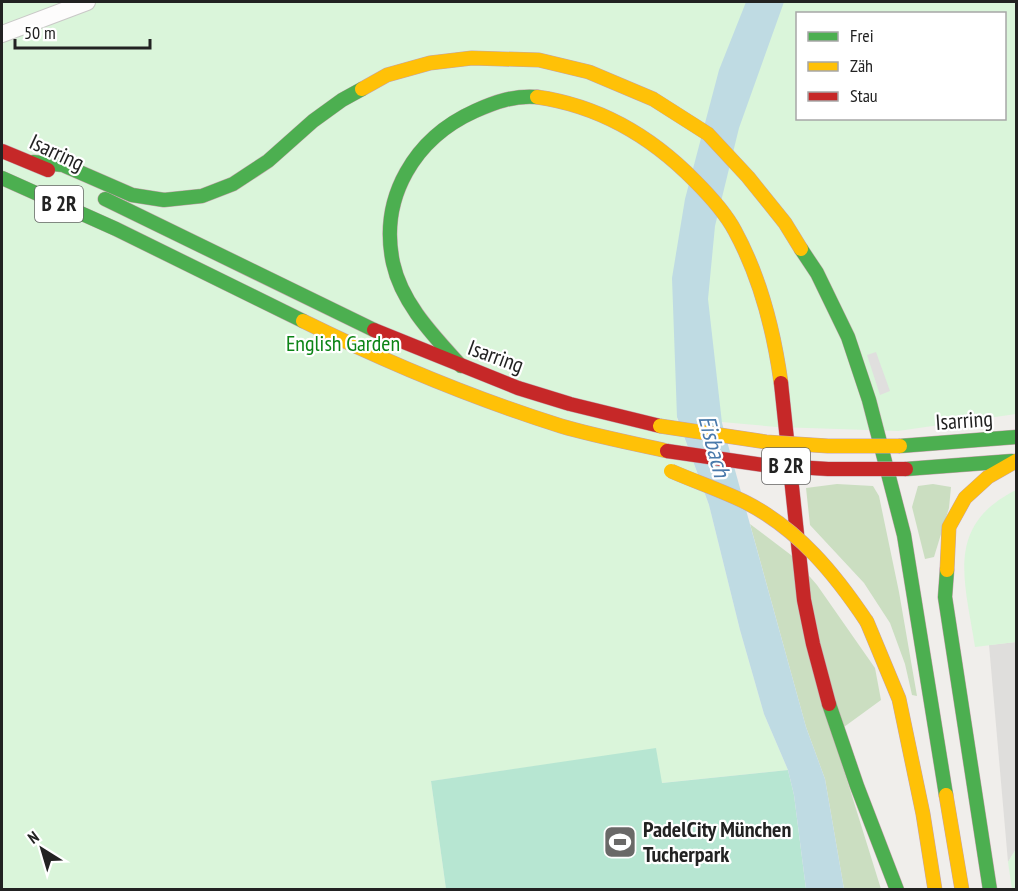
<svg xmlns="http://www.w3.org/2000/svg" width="1018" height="891" viewBox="0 0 1018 891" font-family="'PT Sans Narrow',sans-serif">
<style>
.residential{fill:#dfdedc}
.forest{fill:#cbdec1}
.park{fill:#daf5da;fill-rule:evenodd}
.pitch{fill:#b7e6d2}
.parking{fill:#e0dfde}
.water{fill:#bfdbe3}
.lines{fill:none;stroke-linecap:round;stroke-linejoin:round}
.street-casing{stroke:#c9c8c7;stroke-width:18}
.fast-casing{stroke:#c5a2ac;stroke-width:15}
.slow-casing{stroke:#c5a2ac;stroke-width:15}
.jam-casing{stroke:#c5a2ac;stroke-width:15}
.street{stroke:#fdfcfc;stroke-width:16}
.fast{stroke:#4caf50;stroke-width:14}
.slow{stroke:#ffc107;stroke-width:14}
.jam{stroke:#c62828;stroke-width:14}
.slow-bridge-casing{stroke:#c5a2ac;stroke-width:15;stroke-linecap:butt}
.jam-bridge-casing{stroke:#c5a2ac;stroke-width:15;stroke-linecap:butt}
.slow-bridge{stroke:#ffc107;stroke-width:14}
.jam-bridge{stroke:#c62828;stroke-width:14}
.labels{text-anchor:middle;stroke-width:4.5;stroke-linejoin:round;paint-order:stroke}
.shield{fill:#fff;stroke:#646464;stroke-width:1.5}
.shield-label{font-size:21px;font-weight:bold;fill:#222}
.street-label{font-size:22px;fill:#222;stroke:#fff}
.park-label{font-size:22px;fill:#0c8416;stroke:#fff}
.poi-label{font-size:22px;font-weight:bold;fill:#222;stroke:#fff;text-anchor:start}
.water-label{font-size:24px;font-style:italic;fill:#4a7aab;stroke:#fff}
</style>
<rect width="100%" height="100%" fill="#f0eeeb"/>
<path class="residential" d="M 1016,642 L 1016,849 L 1008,862 L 989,645 Z"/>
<g class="forest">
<path d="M 837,484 L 873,486 L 879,496 L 899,592 L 917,696 L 912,695 L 905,664 L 890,623 L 864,583 L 810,525 L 806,488 Z"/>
<path d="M 933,484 L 951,487 L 949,508 L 934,557 L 925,559 L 912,507 L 918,486 Z"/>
<path d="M 750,524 L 791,555 L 817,585 L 875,668 L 881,700 L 833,735 L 881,889 L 844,889 L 825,779 L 806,727 Z"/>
</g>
<g class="park">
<path d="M 2,2 L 1016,2 L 1016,414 L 898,431 L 777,427 L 677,418 L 709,505 L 740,630 L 764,714 L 788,770 L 661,783 L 656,749 L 431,781 L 446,889 L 2,890 ZM 798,14 L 1004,14 L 1004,118 L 798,118 Z"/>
<path d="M 1016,490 L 1016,642 L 975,647 C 965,581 944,526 1016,490 Z"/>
<path d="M 1016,849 L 1016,889 L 1012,889 L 1008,862 Z"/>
</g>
<path class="pitch" d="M 656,748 L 662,783 L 788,770 L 794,795 L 806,889 L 446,889 L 431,781 Z"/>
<path class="parking" d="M 876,352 L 890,391 L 880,395 L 867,355 Z"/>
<path class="water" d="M 746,2 L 784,2 L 739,128 L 715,226 L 708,299 L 722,423 L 806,727 L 825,779 L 844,889 L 806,889 L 794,795 L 788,770 L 764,714 L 740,630 L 709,505 L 677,417 L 672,278 L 685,199 L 719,70 Z"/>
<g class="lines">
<g class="street-casing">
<path id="street" d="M 2,34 L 87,2"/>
</g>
<g class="fast-casing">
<g id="fast">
<path d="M 33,162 L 63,165 L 132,195 L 164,200 L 202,196 L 233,184 L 268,161 L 313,121 L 342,100 L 362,89"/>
<path d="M 2,178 L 116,229 L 303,321"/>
<path d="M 105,199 L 374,330"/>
<path d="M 801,249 L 817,273 L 848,337 L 869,400 L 904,535 L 946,795"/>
<path d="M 461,366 C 434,336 402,304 393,263 C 379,197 415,138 475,111 C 495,102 515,95 537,97"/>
<path d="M 900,446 L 1016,437"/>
<path d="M 906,469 L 1012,461"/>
<path d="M 947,570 L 945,597 L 990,890"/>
<path d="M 829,704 L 857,786 L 897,890"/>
</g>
</g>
<g class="slow-casing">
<g id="slow">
<path d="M 362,89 L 387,75 L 430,63 L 472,58 L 539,60 L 589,72 L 653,99 L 708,134 L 748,177 L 785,223 L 801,249"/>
<path d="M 537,97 C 600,106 651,136 695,181 C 710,196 725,212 735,231 C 760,277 774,332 781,383"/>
<path d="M 303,321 C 386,362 472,398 561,426 C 595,436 632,443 667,451"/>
<path d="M 947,570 L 949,527 L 965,498 L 988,477 L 1016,461"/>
<path d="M 867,622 L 899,699 L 923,814 L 935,890"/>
<path d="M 946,795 L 962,890"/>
</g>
</g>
<g class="jam-casing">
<g id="jam">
<path d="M 2,151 L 48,170"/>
<path d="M 374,330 L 518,388 L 570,404 L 660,426"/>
<path d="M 781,383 L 804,600 L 813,644 L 829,704"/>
</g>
</g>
<use href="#street" class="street"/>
<use href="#fast" class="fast"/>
<use href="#slow" class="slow"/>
<use href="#jam" class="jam"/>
<g class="slow-bridge-casing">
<g id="slow-bridge">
<path d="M 660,426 L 766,442 L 828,446 L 900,446"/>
<path d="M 671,471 C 696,482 723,491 747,503 C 799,530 835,574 867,622"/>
</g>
</g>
<g class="jam-bridge-casing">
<path id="jam-bridge" d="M 667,451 L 764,465 L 828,469 L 906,469"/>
</g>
<use href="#slow-bridge" class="slow-bridge"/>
<use href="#jam-bridge" class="jam-bridge"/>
</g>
<defs>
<g id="stadium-square" transform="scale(1.725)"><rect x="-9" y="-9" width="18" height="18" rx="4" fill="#6a6968" stroke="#fff"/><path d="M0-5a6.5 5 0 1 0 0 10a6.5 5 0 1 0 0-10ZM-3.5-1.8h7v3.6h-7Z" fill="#fff"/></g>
</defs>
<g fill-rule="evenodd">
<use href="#stadium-square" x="620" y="842"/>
</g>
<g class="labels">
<g class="shield">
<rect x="35" y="186" width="48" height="36" rx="4.5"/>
<rect x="762" y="448" width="48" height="36" rx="4.5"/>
</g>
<g class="shield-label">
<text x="59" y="211">B 2R</text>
<text x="786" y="473">B 2R</text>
</g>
<g class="street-label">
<text transform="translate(57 152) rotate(25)" y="8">Isarring</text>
<text transform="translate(496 356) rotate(20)" y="8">Isarring</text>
<text transform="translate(964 420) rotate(-4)" y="8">Isarring</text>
</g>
<g class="park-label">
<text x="343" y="351">English Garden</text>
</g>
<g class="poi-label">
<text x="643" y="837">PadelCity München<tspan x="643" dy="25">Tucherpark</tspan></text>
</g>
<g class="water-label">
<text transform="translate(714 446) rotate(75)" y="8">Eisbach</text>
</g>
</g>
<rect width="1018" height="891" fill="none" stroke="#222222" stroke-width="6"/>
<rect x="796" y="12" width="210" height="108" fill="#ffffff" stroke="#a7a7a7" stroke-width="1.5"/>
<rect x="808" y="32" width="30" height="9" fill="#4caf50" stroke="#a7a7a7" stroke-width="1.5"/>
<text x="850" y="42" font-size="18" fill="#222222">Frei</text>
<rect x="808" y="62" width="30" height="9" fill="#ffc107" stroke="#a7a7a7" stroke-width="1.5"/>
<text x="850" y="72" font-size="18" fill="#222222">Zäh</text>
<rect x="808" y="92" width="30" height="9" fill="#c62828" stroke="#a7a7a7" stroke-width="1.5"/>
<text x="850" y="102" font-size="18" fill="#222222">Stau</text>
<g transform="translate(42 849) rotate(323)" stroke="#ffffff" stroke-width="4.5" paint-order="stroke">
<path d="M0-4.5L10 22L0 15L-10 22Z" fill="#222222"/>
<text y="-9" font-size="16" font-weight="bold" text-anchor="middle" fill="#222222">N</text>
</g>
<path d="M15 39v9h135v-9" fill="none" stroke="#222222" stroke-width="3"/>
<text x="24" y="39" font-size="18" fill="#222222" stroke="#ffffff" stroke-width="4.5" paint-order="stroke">50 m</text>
</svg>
